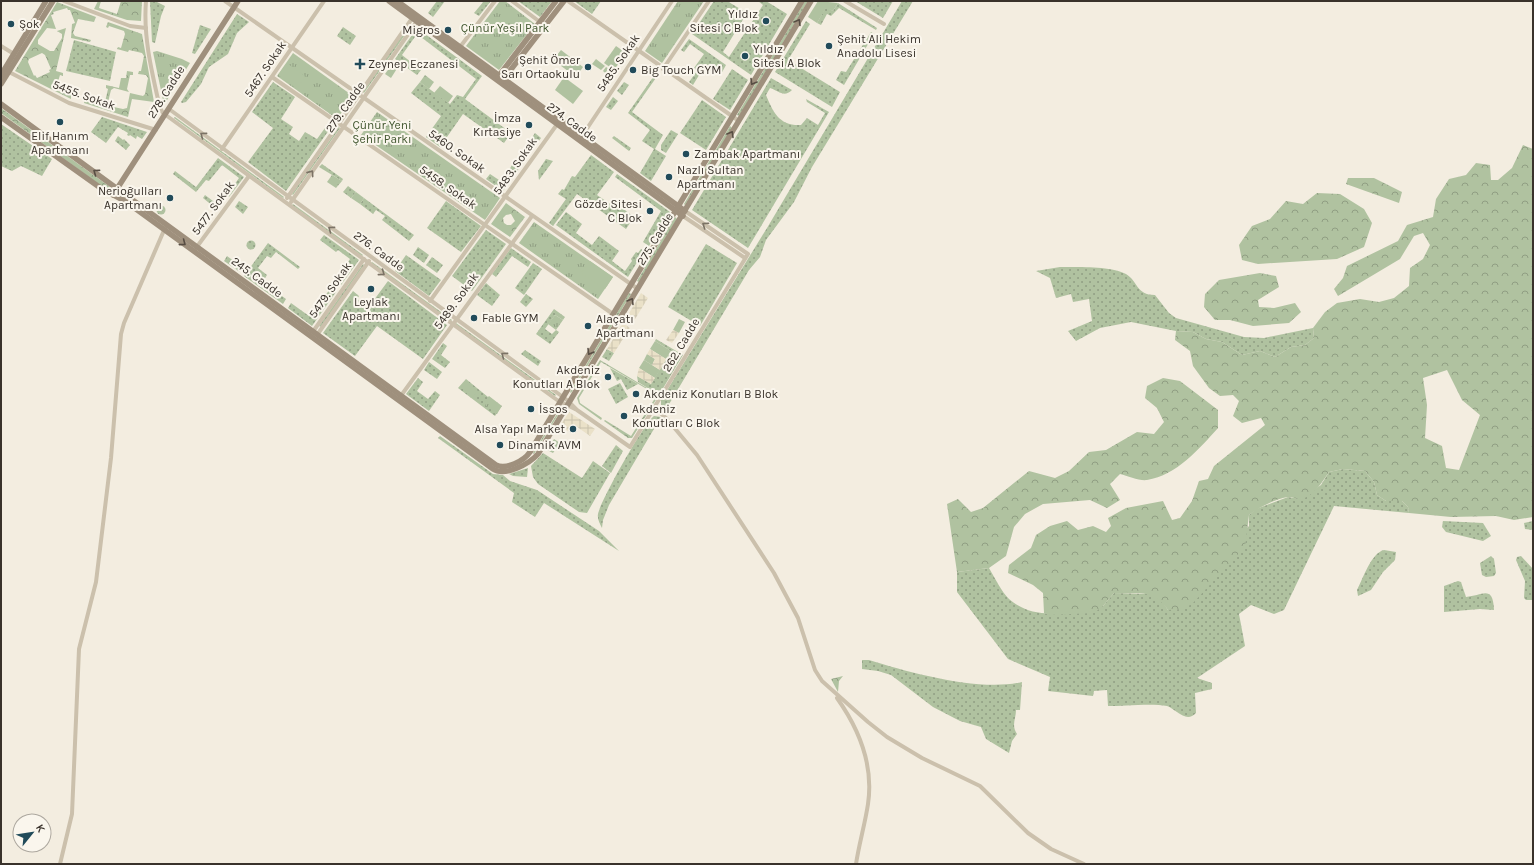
<svg xmlns="http://www.w3.org/2000/svg" width="1534" height="865" viewBox="0 0 1534 865" font-family="Karla,sans-serif">
<style>
.grass{fill:url(#grass-dots)}
.forest{fill:url(#forest-crowns);fill-rule:evenodd}
.park{fill:url(#park-tufts)}
.pitch{fill:#b0c2a0}
.plaza{fill:url(#plaza-grid)}
.lines{fill:none;stroke-linecap:round;stroke-linejoin:round}
.street{stroke:#cbc0ac;stroke-width:4}
.secondary{stroke:#9f907d;stroke-width:5.5}
.oneway{stroke:#584e44}
.oneway2{stroke:#7b7265}
.poi-dot{fill:#214b5a;stroke:#faf6ed;stroke-width:1.5}
.labels{text-anchor:middle;stroke-width:4;stroke-linejoin:round;paint-order:stroke}
.poi-label{font-size:12px;fill:#39322b;stroke:#faf6ed;text-anchor:start}
.park-label{font-size:12px;fill:#41572f;stroke:#faf6ed}
.street-label{font-size:12px;fill:#39322b;stroke:#faf6ed}
</style>
<defs>
<pattern id="grass-dots" width="8" height="8" patternUnits="userSpaceOnUse"><rect width="8" height="8" fill="#b0c2a0"/><path d="M2 2h.1M6 6h.1" fill="none" stroke="#909e83" stroke-width="1.8" stroke-linecap="round"/></pattern>
<pattern id="forest-crowns" width="20" height="18" patternUnits="userSpaceOnUse"><rect width="20" height="18" fill="#b0c2a0"/><path d="M2 6a3 3 0 1 1 6 0M12 15a3 3 0 1 1 6 0" fill="none" stroke="#909e83"/></pattern>
<pattern id="park-tufts" width="24" height="20" patternUnits="userSpaceOnUse"><rect width="24" height="20" fill="#b0c2a0"/><path d="M3 7l-1-3M5 7V3M7 7l1-3M15 17l-1-3M17 17v-4M19 17l1-3" fill="none" stroke="#909e83"/></pattern>
<pattern id="plaza-grid" width="8" height="8" patternUnits="userSpaceOnUse"><rect width="8" height="8" fill="#eae1c8"/><path d="M0 4h8M4 0v8" fill="none" stroke="#c9c2ac"/></pattern>
</defs>
<rect width="100%" height="100%" fill="#f3ede0"/>
<g class="grass">
<path d="M 150,1 L 155,1 L 165,6 L 161,16 L 155,43 L 152,42 Z"/>
<path d="M 437,1 L 445,1 L 433,17 L 428,13 Z"/>
<path d="M 484,1 L 491,1 L 479,16 L 474,13 Z"/>
<path d="M 518,1 L 552,1 L 540,17 Z"/>
<path d="M 574,1 L 601,1 L 592,14 Z"/>
<path d="M 714,1 L 727,1 L 747,13 L 723,52 L 729,57 L 763,5 L 758,1 L 766,1 L 787,14 L 751,75 L 692,34 Z"/>
<path d="M 805,1 L 808,1 L 739,116 L 737,115 Z"/>
<path d="M 855,1 L 893,1 L 883,18 Z"/>
<path d="M 902,1 L 913,1 L 812,167 L 794,202 L 766,240 L 760,257 L 749,270 L 665,411 L 661,405 L 661,400 L 767,228 Z"/>
<path d="M 838,3 L 877,28 L 876,30 L 839,8 L 831,16 L 827,14 L 821,25 L 817,23 L 826,7 L 833,11 Z"/>
<path d="M 237,14 L 249,22 L 237,33 L 228,54 L 209,67 L 201,84 L 186,102 L 182,103 L 181,102 Z"/>
<path d="M 806,21 L 810,24 L 788,60 L 840,92 L 832,107 L 775,72 Z"/>
<path d="M 410,24 L 412,25 L 364,93 L 363,92 Z"/>
<path d="M 200,25 L 211,29 L 195,54 L 192,53 Z"/>
<path d="M 343,27 L 356,36 L 350,45 L 337,36 Z"/>
<path d="M 417,28 L 482,76 L 465,99 L 511,133 L 504,143 L 463,114 L 440,147 L 426,137 L 441,116 L 411,93 L 420,82 L 450,104 L 457,95 L 463,97 L 476,79 L 417,34 L 402,55 L 421,70 L 417,75 L 395,59 Z"/>
<path d="M 871,32 L 874,34 L 844,85 L 836,80 L 841,71 L 846,72 Z"/>
<path d="M 689,39 L 726,65 L 720,76 L 704,67 L 693,85 L 689,82 L 697,71 L 694,68 L 704,54 L 690,44 L 684,52 L 681,50 Z"/>
<path d="M 74,40 L 116,52 L 110,81 L 66,71 Z"/>
<path d="M 732,69 L 748,80 L 730,110 L 713,99 Z"/>
<path d="M 656,73 L 658,75 L 632,112 L 663,135 L 655,149 L 666,156 L 651,181 L 640,173 L 654,149 L 642,141 L 650,130 L 628,113 Z"/>
<path d="M 771,78 L 792,90 C 784,98 779,91 770,88 L 766,95 C 773,112 779,126 801,125 L 807,118 L 818,125 L 825,113 L 807,102 L 806,99 L 829,112 L 748,248 L 692,210 Z"/>
<path d="M 273,82 L 295,97 L 281,119 L 293,127 L 289,134 L 299,141 L 305,132 L 317,139 L 330,121 L 334,123 L 286,191 L 248,162 L 273,128 L 252,112 Z"/>
<path d="M 624,82 L 629,85 L 622,95 L 617,91 Z"/>
<path d="M 613,97 L 618,101 L 611,110 L 606,107 Z"/>
<path d="M 702,100 L 726,117 L 706,150 L 680,133 Z"/>
<path d="M 102,117 L 147,132 L 142,139 L 137,136 L 136,139 L 130,135 L 129,136 L 127,135 L 128,133 L 118,127 L 106,143 L 91,132 Z"/>
<path d="M 175,117 L 284,197 L 283,198 L 174,118 Z"/>
<path d="M 1,124 L 52,159 L 42,176 L 21,166 L 12,171 L 1,166 Z"/>
<path d="M 730,126 L 732,128 L 685,205 L 684,204 Z"/>
<path d="M 339,127 L 340,128 L 293,195 L 292,194 Z"/>
<path d="M 671,130 L 678,134 L 666,153 L 661,150 L 661,145 Z"/>
<path d="M 535,133 L 541,138 L 527,157 L 524,155 L 524,149 Z"/>
<path d="M 118,136 L 123,140 L 124,139 L 130,145 L 126,150 L 115,141 Z"/>
<path d="M 614,136 L 631,148 L 629,151 L 612,138 Z"/>
<path d="M 591,155 L 614,172 L 597,195 L 616,208 L 618,205 L 634,217 L 626,229 L 577,194 L 553,226 L 549,223 L 566,199 L 558,194 L 562,189 L 564,190 L 572,176 L 575,177 Z"/>
<path d="M 218,158 L 244,177 L 229,197 L 227,195 L 239,178 L 222,165 L 209,181 L 206,180 L 196,192 L 173,174 L 175,171 L 196,187 Z"/>
<path d="M 522,158 L 525,160 L 503,191 L 486,179 L 490,174 L 502,182 L 515,160 Z"/>
<path d="M 546,159 L 553,161 L 539,180 L 538,171 Z"/>
<path d="M 322,164 L 343,179 L 342,181 L 319,167 Z"/>
<path d="M 617,174 L 670,212 L 649,246 L 643,242 L 661,211 L 615,177 Z"/>
<path d="M 348,186 L 356,192 L 351,198 L 343,192 Z"/>
<path d="M 205,195 L 217,204 L 214,207 L 203,198 Z"/>
<path d="M 364,198 L 414,235 L 409,241 L 382,220 L 385,216 L 376,210 L 373,214 L 360,204 Z"/>
<path d="M 239,201 L 248,207 L 243,214 L 235,207 Z"/>
<path d="M 446,201 L 481,226 L 461,252 L 427,228 Z"/>
<path d="M 293,204 L 363,255 L 362,256 L 292,205 Z"/>
<circle cx="161" cy="210" r="4.5"/>
<path d="M 566,212 L 582,224 L 576,233 L 592,245 L 599,236 L 619,251 L 612,261 L 625,271 L 632,261 L 631,259 L 636,252 L 638,253 L 641,249 L 644,251 L 628,277 L 556,225 Z"/>
<path d="M 675,217 L 677,219 L 639,282 L 637,281 Z"/>
<path d="M 486,230 L 506,244 L 472,291 L 452,276 Z"/>
<path d="M 324,235 L 359,260 L 341,285 L 335,281 L 350,263 L 348,262 L 350,259 L 338,250 L 336,252 L 320,240 Z"/>
<circle cx="251" cy="245" r="4.5"/>
<path d="M 268,243 L 300,267 L 298,269 L 276,252 L 271,258 L 267,256 L 258,268 L 267,275 L 264,280 L 264,283 L 286,299 L 283,304 L 244,276 Z"/>
<path d="M 706,244 L 737,263 L 700,326 L 668,307 Z"/>
<path d="M 418,247 L 429,255 L 424,263 L 413,255 Z"/>
<path d="M 511,248 L 531,262 L 528,267 L 512,256 L 496,277 L 492,274 Z"/>
<path d="M 406,255 L 441,280 L 429,296 L 395,271 Z"/>
<path d="M 227,256 L 243,268 L 240,272 L 224,261 Z"/>
<path d="M 432,257 L 443,265 L 437,273 L 426,265 Z"/>
<path d="M 372,262 L 452,320 L 451,321 L 371,263 Z"/>
<path d="M 533,263 L 542,269 L 524,295 L 515,288 Z"/>
<path d="M 363,264 L 364,265 L 321,327 L 319,326 Z"/>
<path d="M 1060,267 C 1076,267 1112,266 1126,274 C 1138,281 1136,295 1155,295 L 1169,313 L 1176,318 L 1244,337 L 1264,338 L 1313,328 L 1314,338 L 1305,345 L 1291,347 L 1275,357 L 1260,351 L 1242,355 L 1222,342 L 1206,339 L 1193,332 L 1176,331 L 1131,322 L 1100,328 L 1076,341 L 1068,331 L 1092,321 L 1089,299 L 1073,302 L 1071,294 L 1056,298 L 1050,278 L 1036,271 Z"/>
<path d="M 388,281 L 447,325 L 423,359 L 377,326 L 355,356 L 323,333 L 353,291 L 359,296 L 357,299 L 366,305 L 369,302 L 371,304 Z"/>
<path d="M 486,283 L 500,295 L 492,306 L 477,295 Z"/>
<path d="M 331,287 L 336,292 L 312,326 L 288,308 L 291,303 L 309,316 L 311,313 L 313,315 Z"/>
<path d="M 629,293 L 631,294 L 571,393 L 570,392 Z"/>
<path d="M 526,294 L 533,299 L 526,307 L 520,302 Z"/>
<path d="M 554,309 L 565,317 L 563,320 L 555,315 L 545,329 L 552,334 L 556,330 L 559,332 L 550,344 L 536,334 Z"/>
<path d="M 456,323 L 556,395 L 555,396 L 455,324 Z"/>
<path d="M 656,339 L 683,355 L 659,395 L 638,382 L 637,376 L 651,384 L 671,351 L 655,341 Z"/>
<path d="M 443,343 L 447,346 L 441,355 L 450,362 L 445,368 L 432,359 Z"/>
<path d="M 607,349 L 614,353 L 609,361 L 602,357 Z"/>
<path d="M 525,350 L 541,361 L 538,366 L 521,354 Z"/>
<path d="M 429,362 L 442,372 L 437,379 L 424,370 Z"/>
<path d="M 610,368 L 638,384 L 627,390 L 621,379 L 617,381 Z"/>
<path d="M 418,378 L 423,382 L 417,391 L 428,399 L 435,391 L 440,395 L 429,411 L 406,394 Z"/>
<path d="M 466,379 L 488,397 L 489,396 L 502,406 L 495,416 L 458,388 Z"/>
<path d="M 620,383 L 628,397 L 616,404 L 608,389 Z"/>
<path d="M 560,409 L 561,410 L 534,454 L 533,453 Z"/>
<path d="M 654,416 L 661,417 L 609,505 L 603,520 L 602,528 C 600,524 597,519 598,514 C 601,500 644,423 654,416 Z"/>
<path d="M 440,436 L 493,474 L 503,475 L 510,481 L 537,490 L 599,531 L 619,551 L 544,503 L 535,517 L 512,502 L 514,493 L 438,438 Z"/>
<path d="M 554,439 L 560,443 L 553,453 L 547,450 Z"/>
<path d="M 616,445 L 623,451 L 611,473 L 602,466 Z"/>
<path d="M 543,453 L 582,478 L 593,461 L 610,473 L 587,513 L 579,512 L 538,484 L 533,477 L 531,466 Z"/>
<path d="M 528,468 L 527,477 L 513,476 L 509,474 Z"/>
<path d="M 1343,469 L 1365,471 L 1374,482 L 1377,495 L 1386,501 L 1402,501 L 1408,507 L 1409,513 L 1334,506 L 1284,610 L 1274,614 L 1251,605 L 1239,614 L 1245,646 L 1197,678 L 1212,683 L 1212,689 L 1195,693 L 1196,713 C 1186,724 1176,709 1167,706 C 1153,703 1123,706 1108,706 L 1107,690 L 1094,691 L 1093,696 L 1048,691 L 1050,677 L 1008,659 L 957,592 L 957,572 L 989,568 C 995,578 1001,591 1009,599 C 1036,623 1072,611 1103,606 L 1114,593 L 1154,594 L 1161,600 L 1168,610 L 1249,526 L 1249,515 L 1256,509 L 1288,497 L 1300,499 L 1321,485 L 1329,472 Z"/>
<path d="M 1443,521 L 1483,523 L 1491,536 L 1483,541 L 1446,532 L 1442,527 Z"/>
<path d="M 1533,521 L 1533,530 L 1525,529 L 1524,523 Z"/>
<path d="M 1384,550 L 1396,552 L 1395,560 L 1383,572 L 1371,590 L 1358,596 L 1357,590 C 1363,579 1371,553 1384,550 Z"/>
<path d="M 1491,556 L 1494,559 L 1496,573 L 1494,576 L 1486,577 L 1482,575 L 1480,563 Z"/>
<path d="M 1521,556 L 1533,569 L 1533,600 L 1526,600 L 1524,598 L 1525,581 L 1516,560 L 1517,557 Z"/>
<path d="M 1458,581 L 1461,582 L 1466,597 C 1482,596 1493,584 1494,610 L 1480,609 L 1444,612 L 1444,586 Z"/>
<path d="M 862,660 L 869,660 C 911,673 980,692 1022,682 L 1020,710 L 1016,710 C 1016,719 1011,725 1017,734 L 1012,741 L 1009,753 L 986,739 L 981,727 L 960,721 L 933,707 L 891,675 L 878,671 L 862,669 Z"/>
</g>
<g class="forest">
<path d="M 98,1 L 101,1 L 99,8 L 117,14 L 121,1 L 142,1 L 141,21 L 127,20 L 94,9 Z"/>
<path d="M 57,2 L 96,17 L 94,22 L 78,19 L 73,33 L 75,36 L 91,40 L 90,42 L 71,38 L 72,24 L 75,23 L 70,10 L 68,10 L 67,8 L 53,12 L 54,14 L 51,15 L 56,29 L 47,28 L 38,40 L 38,44 L 50,51 L 54,51 L 62,38 L 62,34 L 57,31 L 66,28 L 56,71 L 63,73 L 63,76 L 60,75 L 56,88 L 58,91 L 71,95 L 71,99 L 15,71 ZM 42,53 L 45,55 L 51,69 L 49,70 L 50,72 L 37,78 L 35,75 L 34,76 L 28,62 L 29,59 Z"/>
<path d="M 108,22 L 142,34 L 154,102 L 132,99 L 128,117 L 84,103 L 85,97 L 87,98 L 87,100 L 101,103 L 105,102 L 108,89 L 106,88 L 106,85 L 119,88 L 121,78 L 126,78 L 127,71 L 133,72 L 133,75 L 130,75 L 127,89 L 129,92 L 114,88 L 111,90 L 108,102 L 110,103 L 109,106 L 123,109 L 127,108 L 130,93 L 143,96 L 145,94 L 148,78 L 146,75 L 138,74 L 139,71 L 141,71 L 144,56 L 142,53 L 129,50 L 128,52 L 117,49 L 118,47 L 121,48 L 125,34 L 124,31 L 109,26 L 108,28 L 106,27 Z"/>
<path d="M 1,108 L 110,187 L 110,188 L 107,190 L 1,113 Z"/>
<path d="M 1523,145 L 1533,149 L 1533,517 L 1514,520 L 1496,516 L 1451,517 L 1409,513 L 1408,507 L 1402,501 L 1386,501 L 1377,495 L 1374,482 L 1365,471 L 1343,469 L 1329,472 C 1322,482 1314,496 1301,499 C 1297,500 1293,497 1289,497 C 1279,497 1256,509 1249,515 L 1245,547 L 1192,604 L 1182,609 L 1168,610 C 1152,588 1139,594 1114,593 L 1103,606 L 1094,613 L 1049,615 L 1044,613 L 1043,593 L 1033,585 L 1008,573 L 1009,565 L 1031,548 L 1036,535 L 1050,526 L 1067,521 L 1078,530 L 1093,526 L 1106,532 L 1111,526 L 1108,518 L 1126,508 L 1163,501 L 1172,520 L 1180,518 L 1192,501 L 1199,481 L 1208,479 L 1214,466 L 1265,425 L 1261,418 L 1242,423 L 1233,416 L 1239,401 L 1233,395 L 1220,396 L 1209,388 L 1193,366 L 1190,351 L 1175,340 L 1176,331 L 1193,332 L 1206,339 L 1222,342 L 1242,355 L 1260,351 L 1275,357 L 1291,347 L 1305,345 L 1314,338 L 1313,328 L 1325,312 L 1337,303 L 1360,299 L 1379,302 L 1394,298 L 1409,286 L 1410,268 L 1423,259 L 1430,245 L 1423,233 L 1414,236 L 1400,259 L 1338,296 L 1334,289 L 1343,278 L 1347,266 L 1398,241 L 1407,225 L 1433,217 L 1436,199 L 1449,179 L 1466,175 L 1476,163 L 1490,165 L 1491,180 L 1498,180 L 1512,168 ZM 1447,370 L 1462,400 L 1480,415 L 1459,470 L 1446,468 L 1442,446 L 1425,438 L 1427,405 L 1423,378 Z"/>
<path d="M 1348,178 L 1374,178 L 1402,192 L 1399,203 L 1346,184 Z"/>
<path d="M 1317,193 L 1340,194 L 1364,209 L 1372,223 L 1364,247 L 1337,259 L 1258,264 L 1242,260 L 1239,245 L 1252,226 L 1270,219 L 1286,201 L 1303,204 Z"/>
<path d="M 506,203 L 525,217 L 510,237 L 491,224 ZM 511,214 L 515,221 L 511,225 L 507,225 L 504,223 L 503,218 L 506,215 Z"/>
<path d="M 1260,273 L 1276,276 L 1279,287 L 1258,300 L 1259,307 L 1274,308 L 1295,303 L 1301,312 L 1289,323 L 1253,326 L 1230,320 L 1215,320 L 1204,307 L 1205,294 L 1219,280 Z"/>
<path d="M 600,360 L 659,395 L 632,438 L 628,438 L 604,421 L 605,420 L 631,436 L 657,395 L 601,362 L 579,398 L 580,403 L 602,418 L 601,420 L 579,404 L 577,398 Z"/>
<path d="M 1163,378 L 1180,381 L 1218,410 L 1218,428 C 1199,449 1177,475 1147,480 C 1139,481 1128,476 1120,474 L 1110,484 L 1120,500 L 1107,508 L 1090,500 L 1043,504 L 1025,514 L 1014,527 L 1006,556 L 989,568 L 957,572 L 947,504 L 958,499 L 971,512 L 983,508 L 1029,471 L 1055,478 L 1069,471 L 1089,452 L 1106,450 L 1137,432 L 1154,434 L 1164,422 L 1157,408 L 1145,398 L 1147,386 Z"/>
<path d="M 843,676 L 839,681 L 838,692 L 831,679 Z"/>
</g>
<g class="park">
<path d="M 500,1 L 505,1 L 535,24 L 499,70 L 466,46 Z"/>
<path d="M 678,1 L 704,1 L 662,63 L 645,51 Z"/>
<path d="M 157,51 L 182,59 L 190,63 L 164,105 L 153,52 Z"/>
<path d="M 293,53 L 353,96 L 337,119 L 277,76 Z"/>
<path d="M 425,75 L 434,82 L 429,89 L 420,82 Z"/>
<path d="M 377,112 L 500,198 L 485,220 L 361,135 Z"/>
<path d="M 332,175 L 342,181 L 336,188 L 327,182 Z"/>
<path d="M 534,222 L 613,277 L 598,299 L 519,243 Z"/>
<path d="M 555,315 L 563,320 L 556,330 L 548,324 Z"/>
<path d="M 647,354 L 655,359 L 652,365 L 644,360 Z"/>
<path d="M 490,399 L 501,407 L 497,414 L 485,405 Z"/>
</g>
<g class="pitch">
<path d="M 818,1 L 838,3 L 833,11 L 826,8 L 817,23 L 808,17 Z"/>
<path d="M 616,46 L 626,53 L 614,70 L 604,63 Z"/>
<path d="M 561,50 L 583,67 L 576,77 L 553,60 Z"/>
<path d="M 596,59 L 605,66 L 601,70 L 592,64 Z"/>
<path d="M 287,63 L 305,76 L 297,89 L 278,75 Z"/>
<path d="M 393,63 L 398,67 L 391,78 L 385,74 Z"/>
<path d="M 606,67 L 615,73 L 611,78 L 603,71 Z"/>
<path d="M 564,77 L 583,91 L 573,104 L 555,90 Z"/>
<path d="M 440,86 L 453,96 L 448,103 L 434,93 Z"/>
<path d="M 356,192 L 364,198 L 360,204 L 351,198 Z"/>
<path d="M 590,261 L 613,277 L 605,289 L 581,273 Z"/>
<path d="M 679,319 L 685,322 L 679,333 L 673,330 Z"/>
<path d="M 655,341 L 671,351 L 666,359 L 650,349 Z"/>
<path d="M 644,360 L 660,370 L 655,378 L 639,368 Z"/>
<path d="M 466,382 L 478,391 L 473,397 L 462,388 Z"/>
</g>
<g class="plaza">
<path d="M 641,293 L 648,298 L 632,324 L 625,320 Z"/>
<path d="M 623,323 L 630,328 L 614,353 L 607,349 Z"/>
<path d="M 673,330 L 679,333 L 672,343 L 666,340 Z"/>
<path d="M 650,349 L 666,359 L 660,370 L 652,365 L 655,359 L 647,354 Z"/>
<path d="M 639,368 L 655,378 L 651,384 L 637,376 Z"/>
<path d="M 569,412 L 595,429 L 590,436 L 573,424 L 568,431 L 560,426 Z"/>
</g>
<g class="lines">
<g class="street">
<path d="M 64,1 L 130,26 L 146,28"/>
<path d="M 146,1 C 143,37 152,73 160,108 L 163,113 L 557,400 L 577,410 L 630,447 L 748,254 L 685,211"/>
<path d="M 225,1 L 638,289"/>
<path d="M 512,1 L 540,22"/>
<path d="M 568,1 L 739,121"/>
<path d="M 845,1 L 884,24"/>
<path d="M 1,46 L 14,54"/>
<path d="M 460,47 L 495,1"/>
<path d="M 663,69 L 709,1"/>
<path d="M 9,72 L 69,103 L 156,130"/>
<path d="M 272,77 L 613,314"/>
<path d="M 169,109 L 567,400 L 576,409"/>
<path d="M 582,136 L 672,1"/>
<path d="M 222,149 L 324,1"/>
<path d="M 287,198 L 413,17"/>
<path d="M 291,202 L 418,20"/>
<path d="M 683,216 L 745,258"/>
<path d="M 196,248 L 249,176"/>
<path d="M 430,301 L 558,123"/>
<path d="M 312,333 L 364,259"/>
<path d="M 317,335 L 369,261"/>
<path d="M 400,397 L 532,216"/>
<path d="M 654,407 L 667,419 L 697,455 L 774,573 L 798,618 L 815,670 L 822,681 L 868,722 L 887,737 L 922,758 L 980,786 L 1028,833 L 1051,849 L 1084,864"/>
<path d="M 837,698 C 859,729 874,764 868,804 C 865,824 859,844 856,864"/>
<path d="M 60,864 L 72,814 L 79,649 L 96,582 L 111,458 L 121,334 L 124,323 L 165,228"/>
</g>
<g class="secondary">
<path d="M 389,1 L 683,216"/>
<path d="M 397,1 L 685,211"/>
<path d="M 1,75 L 46,1"/>
<path d="M 498,77 L 556,1"/>
<path d="M 502,81 L 564,1"/>
<path d="M 1,84 L 53,1"/>
<path d="M 1,104 L 496,465 C 506,470 524,461 530,452 L 802,1"/>
<path d="M 1,117 L 102,189 L 125,201 L 493,469 C 505,477 529,464 538,454 L 811,1"/>
<path d="M 113,195 L 238,1"/>
</g>
</g>
<defs><path id="oneway-chevron" d="M-2-3.5L2.5 0L-2 3.5" fill="none" stroke-width="1.6" stroke-linecap="round" stroke-linejoin="round"/></defs>
<g class="oneway">
<use href="#oneway-chevron" transform="translate(798 22) rotate(-59)"/>
<use href="#oneway-chevron" transform="translate(753 82) rotate(121)"/>
<use href="#oneway-chevron" transform="translate(731 134) rotate(-59)"/>
<use href="#oneway-chevron" transform="translate(96 172) rotate(-144)"/>
<use href="#oneway-chevron" transform="translate(183 243) rotate(37)"/>
<use href="#oneway-chevron" transform="translate(631 301) rotate(-59)"/>
<use href="#oneway-chevron" transform="translate(590 352) rotate(121)"/>
</g>
<g class="oneway2">
<use href="#oneway-chevron" transform="translate(203 135) rotate(-144)"/>
<use href="#oneway-chevron" transform="translate(311 173) rotate(-55)"/>
<use href="#oneway-chevron" transform="translate(705 225) rotate(-146)"/>
<use href="#oneway-chevron" transform="translate(331 229) rotate(-144)"/>
<use href="#oneway-chevron" transform="translate(382 273) rotate(36)"/>
<use href="#oneway-chevron" transform="translate(504 355) rotate(-144)"/>
</g>
<g class="poi-dot">
<circle cx="766" cy="21" r="4"/>
<circle cx="11" cy="24" r="4"/>
<circle cx="448" cy="30" r="4"/>
<circle cx="829" cy="46" r="4"/>
<circle cx="745" cy="56" r="4"/>
<path d="M358 58h4v4h4v4h-4v4h-4v-4h-4v-4h4z"/>
<circle cx="588" cy="67" r="4"/>
<circle cx="633" cy="70" r="4"/>
<circle cx="60" cy="122" r="4"/>
<circle cx="529" cy="125" r="4"/>
<circle cx="686" cy="154" r="4"/>
<circle cx="669" cy="177" r="4"/>
<circle cx="170" cy="198" r="4"/>
<circle cx="650" cy="211" r="4"/>
<circle cx="371" cy="289" r="4"/>
<circle cx="474" cy="318" r="4"/>
<circle cx="588" cy="326" r="4"/>
<circle cx="608" cy="377" r="4"/>
<circle cx="636" cy="394" r="4"/>
<circle cx="531" cy="409" r="4"/>
<circle cx="624" cy="416" r="4"/>
<circle cx="573" cy="429" r="4"/>
<circle cx="500" cy="445" r="4"/>
</g>
<g class="labels">
<g class="poi-label">
<text x="758" y="18" text-anchor="end">Yıldız<tspan x="758" dy="14">Sitesi C Blok</tspan></text>
<text x="19" y="28">Şok</text>
<text x="440" y="34" text-anchor="end">Migros</text>
<text x="837" y="43">Şehit Ali Hekim<tspan x="837" dy="14">Anadolu Lisesi</tspan></text>
<text x="753" y="53">Yıldız<tspan x="753" dy="14">Sitesi A Blok</tspan></text>
<text x="580" y="64" text-anchor="end">Şehit Ömer<tspan x="580" dy="14">Sarı Ortaokulu</tspan></text>
<text x="368" y="68">Zeynep Eczanesi</text>
<text x="641" y="74">Big Touch GYM</text>
<text x="521" y="122" text-anchor="end">İmza<tspan x="521" dy="14">Kırtasiye</tspan></text>
<text x="60" y="140" text-anchor="middle">Elif Hanım<tspan x="60" dy="14">Apartmanı</tspan></text>
<text x="694" y="158">Zambak Apartmanı</text>
<text x="677" y="174">Nazlı Sultan<tspan x="677" dy="14">Apartmanı</tspan></text>
<text x="162" y="195" text-anchor="end">Nerioğulları<tspan x="162" dy="14">Apartmanı</tspan></text>
<text x="642" y="208" text-anchor="end">Gözde Sitesi<tspan x="642" dy="14">C Blok</tspan></text>
<text x="371" y="306" text-anchor="middle">Leylak<tspan x="371" dy="14">Apartmanı</tspan></text>
<text x="482" y="322">Fable GYM</text>
<text x="596" y="323">Alaçatı<tspan x="596" dy="14">Apartmanı</tspan></text>
<text x="600" y="374" text-anchor="end">Akdeniz<tspan x="600" dy="14">Konutları A Blok</tspan></text>
<text x="644" y="398">Akdeniz Konutları B Blok</text>
<text x="539" y="413">İssos</text>
<text x="632" y="413">Akdeniz<tspan x="632" dy="14">Konutları C Blok</tspan></text>
<text x="565" y="433" text-anchor="end">Alsa Yapı Market</text>
<text x="508" y="449">Dinamik AVM</text>
</g>
<g class="park-label">
<text x="505" y="32">Çünür Yeşil Park</text>
<text x="382" y="129">Çünür Yeni<tspan x="382" dy="14">Şehir Parkı</tspan></text>
</g>
<g class="street-label">
<text transform="translate(618 63) rotate(-56)" y="4">5485. Sokak</text>
<text transform="translate(265 69) rotate(-56)" y="4">5467. Sokak</text>
<text transform="translate(166 92) rotate(-58)" y="4">278. Cadde</text>
<text transform="translate(84 95) rotate(20)" y="4">5455. Sokak</text>
<text transform="translate(345 107) rotate(-55)" y="4">279. Cadde</text>
<text transform="translate(572 122) rotate(36)" y="4">274. Cadde</text>
<text transform="translate(457 151) rotate(35)" y="4">5460. Sokak</text>
<text transform="translate(515 166) rotate(-55)" y="4">5483. Sokak</text>
<text transform="translate(448 187) rotate(35)" y="4">5458. Sokak</text>
<text transform="translate(213 208) rotate(-54)" y="4">5477. Sokak</text>
<text transform="translate(655 239) rotate(-59)" y="4">275. Cadde</text>
<text transform="translate(379 251) rotate(36)" y="4">276. Cadde</text>
<text transform="translate(257 277) rotate(36)" y="4">245. Cadde</text>
<text transform="translate(330 290) rotate(-55)" y="4">5479. Sokak</text>
<text transform="translate(456 301) rotate(-54)" y="4">5489. Sokak</text>
<text transform="translate(681 345) rotate(-59)" y="4">262. Cadde</text>
</g>
</g>
<rect width="1534" height="865" fill="none" stroke="#39322b" stroke-width="4"/>
<g transform="translate(32 833) rotate(60)"><circle r="19" fill="#faf6ed" stroke="#ada89f"/>
<path d="M0-3L7 15L0 10L-7 15Z" fill="#214b5a"/>
<text y="-6" font-size="11" font-weight="bold" text-anchor="middle" fill="#39322b">K</text>
</g>
</svg>
